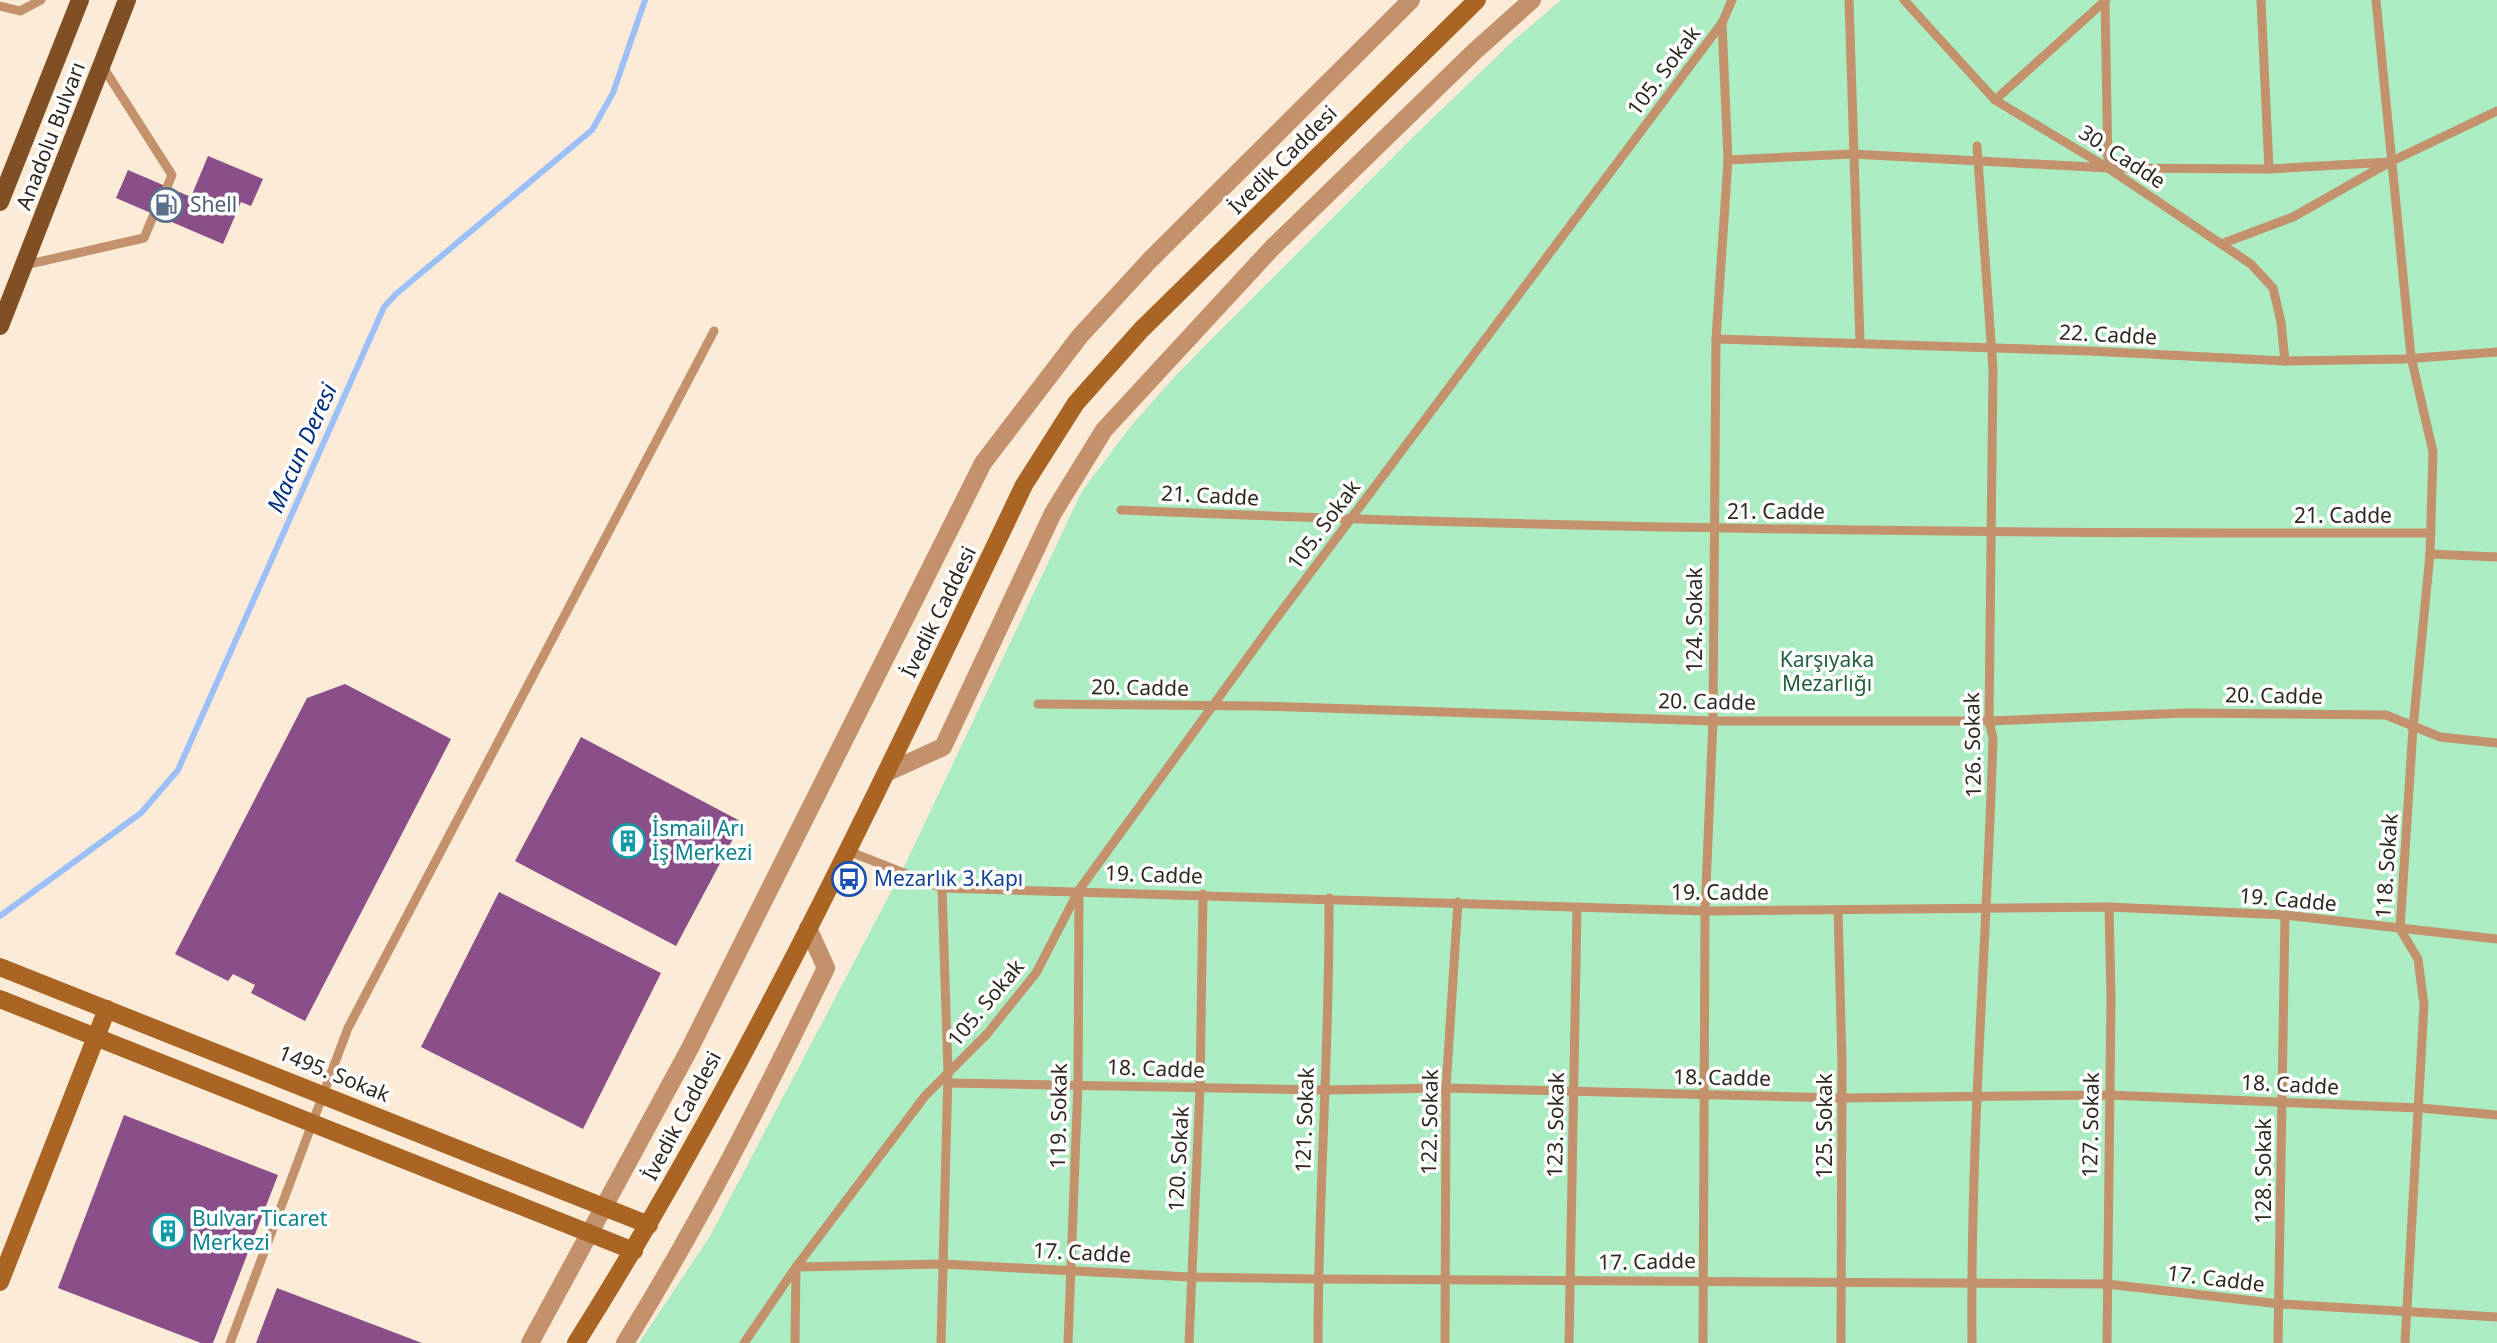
<svg xmlns="http://www.w3.org/2000/svg" width="2497" height="1343" viewBox="0 0 2497 1343" font-family="'Noto Sans',sans-serif">
<style>
.green{fill:#abecc2}
.lines{fill:none;stroke-linecap:round;stroke-linejoin:round}
.stream{stroke:#9dc0fa;stroke-width:6}
.building{fill:#8a4e89}
.lane{stroke:#c3926d;stroke-width:9}
.street{stroke:#c3926d;stroke-width:18}
.secondary{stroke:#aa6424;stroke-width:18}
.primary{stroke:#814f24;stroke-width:18}
.labels{text-anchor:middle;stroke-width:7;stroke-linejoin:round;paint-order:stroke}
.street-label{font-size:21px;fill:#2f2921;stroke:#fff}
.service-label{font-size:21px;fill:#4e5e75;stroke:#fff;text-anchor:start}
.park-label{font-size:21px;fill:#21603e;stroke:#fff}
.culture-label{font-size:21px;fill:#0d838f;stroke:#fff;text-anchor:start}
.transit-label{font-size:21px;fill:#164399;stroke:#fff;text-anchor:start}
.water-label{font-size:23px;font-style:italic;fill:#002d7e;stroke:#fff}
</style>
<rect width="100%" height="100%" fill="#fbebd7"/>
<path class="green" d="M 1561,0 L 2497,0 L 2497,1343 L 639,1343 L 710,1236 L 904,867 L 1082,491 L 1130,427 L 1178,373 L 1414,136 L 1514,40 Z"/>
<g class="lines">
<path class="stream" d="M 0,916 L 141,813 L 178,770 L 384,307 L 396,294 L 592,130 L 613,93 L 645,0"/>
</g>
<g class="building">
<path d="M 208,156 L 263,179 L 251,206 L 241,202 L 223,244 L 116,198 L 128,170 L 191,197 Z"/>
<path d="M 345,684 L 451,739 L 305,1021 L 251,993 L 255,985 L 233,974 L 228,981 L 175,954 L 307,698 Z"/>
<path d="M 581,737 L 742,822 L 676,946 L 515,861 Z"/>
<path d="M 499,892 L 661,973 L 583,1129 L 421,1047 Z"/>
<path d="M 124,1115 L 278,1175 L 213,1343 L 201,1343 L 58,1288 Z"/>
<path d="M 277,1288 L 422,1343 L 256,1343 Z"/>
</g>
<g class="lines">
<g class="lane">
<path d="M 1849,0 L 1860,343"/>
<path d="M 1904,0 L 1995,100 L 2108,168 L 2251,264 L 2273,288 L 2281,322 L 2285,361"/>
<path d="M 2261,0 L 2269,169"/>
<path d="M 2376,0 L 2411,357 L 2433,452 L 2430,554 L 2413,728 L 2400,929 L 2418,959 L 2424,1005 L 2405,1343"/>
<path d="M 2105,1 L 2108,168"/>
<path d="M 0,6 L 20,11 L 41,0"/>
<path d="M 103,67 L 172,175 L 167,187"/>
<path d="M 1995,100 L 2106,0"/>
<path d="M 1728,160 L 1853,154 L 2108,168 L 2269,169 L 2390,162"/>
<path d="M 2221,244 L 2293,217 L 2390,162 L 2497,111"/>
<path d="M 25,265 L 144,238 L 154,214"/>
<path d="M 1716,339 L 2089,351 L 2285,361 L 2404,359 L 2497,352"/>
<path d="M 1121,510 C 1557,529 1994,534 2431,533"/>
<path d="M 2430,554 L 2497,557"/>
<path d="M 1038,704 L 1259,706 L 1713,721 L 1989,721 L 2186,713 L 2386,715 L 2440,737 L 2497,743"/>
<path d="M 848,851 L 942,888 L 1705,911 L 2109,907 L 2285,915 L 2497,939"/>
<path d="M 1838,910 L 1842,1062 L 1841,1343"/>
<path d="M 947,1083 L 1323,1090 L 1446,1088 L 1841,1098 L 2108,1095 L 2420,1108 L 2497,1115"/>
<path d="M 230,1343 L 348,1028 L 714,331"/>
<path d="M 744,1343 L 796,1267 L 925,1096 L 987,1034 L 1036,973 L 1079,890 L 1275,620 L 1722,23 L 1732,0"/>
<path d="M 795,1343 L 796,1267 L 942,1264 L 1190,1277 L 1318,1279 L 2107,1284 L 2280,1304 L 2497,1317"/>
<path d="M 941,1343 L 948,1073 L 942,888"/>
<path d="M 1068,1343 L 1078,1084 L 1079,892"/>
<path d="M 1189,1343 L 1200,1088 L 1203,894"/>
<path d="M 1318,1343 C 1318,1194 1330,1046 1329,898"/>
<path d="M 1445,1343 L 1446,1088 L 1458,902"/>
<path d="M 1569,1343 L 1577,908"/>
<path d="M 1703,1343 L 1705,911 L 1713,721 L 1716,339 L 1728,160 L 1722,23"/>
<path d="M 1972,1343 C 1970,1141 1987,940 1993,738 L 1989,721 L 1993,369 L 1977,146"/>
<path d="M 2107,1343 L 2111,998 L 2109,907"/>
<path d="M 2278,1343 L 2285,915"/>
</g>
<g class="street">
<path d="M 888,772 L 943,747 L 1053,513 L 1104,430 L 1272,248 L 1475,51 L 1532,0"/>
<path d="M 530,1343 L 690,1048 L 983,463 L 1080,336 L 1149,261 L 1411,0"/>
<path d="M 625,1343 C 700,1222 764,1096 826,968 L 808,928"/>
</g>
<g class="secondary">
<path d="M 0,967 L 649,1225"/>
<path d="M 0,999 L 634,1251"/>
<path d="M 0,1282 L 107,1009"/>
<path d="M 576,1343 C 748,1070 885,776 1024,485 L 1076,403 L 1141,330 L 1477,0"/>
</g>
<g class="primary">
<path d="M 0,202 L 80,0"/>
<path d="M 0,326 L 127,0"/>
</g>
</g>
<defs>
<g id="fuel-ring" transform="scale(1.75)"><circle r="9.5" fill="#fff" stroke="#5c6f8a" stroke-width="1.5"/><path d="M-5.5-6h7V0h2V4h1.3V-2.5L3-4.5l.8-.8L6-3V5H2.5V1h-1V6h-7ZM-4.2-4.7v3.2H.2V-4.7Z" fill="#5c6f8a"/></g>
<g id="building-ring" transform="scale(1.75)"><circle r="9.5" fill="#fff" stroke="#0f9aa8" stroke-width="1.5"/><path d="M-4-6H4V6H1V3H-1V6H-4ZM-2.5-4.3h1.7v1.8h-1.7ZM.8-4.3h1.7v1.8H.8ZM-2.5-1h1.7V.8h-1.7ZM.8-1h1.7V.8H.8Z" fill="#0f9aa8"/></g>
<g id="bus-ring" transform="scale(1.75)"><circle r="9.5" fill="#fff" stroke="#1a4fb4" stroke-width="1.5"/><path d="M-5-6H5V4H4V6H2V4H-2V6H-4V4H-5ZM-3.5-4V0h7V-4ZM-3.5 1.2v1.5H-2V1.2ZM2 1.2v1.5H3.5V1.2Z" fill="#1a4fb4"/></g>
</defs>
<g fill-rule="evenodd">
<use href="#fuel-ring" x="166" y="205"/>
<use href="#building-ring" x="628" y="841"/>
<use href="#bus-ring" x="849" y="879"/>
<use href="#building-ring" x="168" y="1231"/>
</g>
<g class="labels">
<g class="street-label">
<text transform="translate(1664 71) rotate(-53)" y="7">105. Sokak</text>
<text transform="translate(51 136) rotate(-69)" y="7">Anadolu Bulvarı</text>
<text transform="translate(2122 157) rotate(33)" y="7">30. Cadde</text>
<text transform="translate(1283 160) rotate(-45)" y="7">İvedik Caddesi</text>
<text transform="translate(2108 335) rotate(3)" y="7">22. Cadde</text>
<text transform="translate(1210 496) rotate(3)" y="7">21. Cadde</text>
<text x="1776" y="519">21. Cadde</text>
<text x="2343" y="523">21. Cadde</text>
<text transform="translate(1324 525) rotate(-53)" y="7">105. Sokak</text>
<text transform="translate(939 612) rotate(-64)" y="7">İvedik Caddesi</text>
<text transform="translate(1695 620) rotate(-90)" y="7">124. Sokak</text>
<text transform="translate(1140 688) rotate(1)" y="7">20. Cadde</text>
<text transform="translate(2274 696) rotate(1)" y="7">20. Cadde</text>
<text transform="translate(1707 702) rotate(1)" y="7">20. Cadde</text>
<text transform="translate(1973 745) rotate(-91)" y="7">126. Sokak</text>
<text transform="translate(2387 866) rotate(-86)" y="7">118. Sokak</text>
<text transform="translate(1154 875) rotate(2)" y="7">19. Cadde</text>
<text x="1720" y="900">19. Cadde</text>
<text transform="translate(2288 900) rotate(5)" y="7">19. Cadde</text>
<text transform="translate(986 1003) rotate(-50)" y="7">105. Sokak</text>
<text transform="translate(1156 1069) rotate(2)" y="7">18. Cadde</text>
<text transform="translate(334 1074) rotate(22)" y="7">1495. Sokak</text>
<text transform="translate(1722 1078) rotate(1)" y="7">18. Cadde</text>
<text transform="translate(2290 1085) rotate(3)" y="7">18. Cadde</text>
<text transform="translate(682 1116) rotate(-62)" y="7">İvedik Caddesi</text>
<text transform="translate(1059 1116) rotate(-89)" y="7">119. Sokak</text>
<text transform="translate(1305 1120) rotate(-88)" y="7">121. Sokak</text>
<text transform="translate(1430 1122) rotate(-89)" y="7">122. Sokak</text>
<text transform="translate(1556 1125) rotate(-89)" y="7">123. Sokak</text>
<text transform="translate(2091 1125) rotate(-89)" y="7">127. Sokak</text>
<text transform="translate(1825 1126) rotate(-90)" y="7">125. Sokak</text>
<text transform="translate(1179 1159) rotate(-87)" y="7">120. Sokak</text>
<text transform="translate(2264 1171) rotate(-90)" y="7">128. Sokak</text>
<text transform="translate(1082 1253) rotate(3)" y="7">17. Cadde</text>
<text transform="translate(1647 1262) rotate(-1)" y="7">17. Cadde</text>
<text transform="translate(2216 1279) rotate(7)" y="7">17. Cadde</text>
</g>
<g class="service-label">
<text x="190" y="212">Shell</text>
</g>
<g class="park-label">
<text x="1827" y="667">Karşıyaka<tspan x="1827" dy="24">Mezarlığı</tspan></text>
</g>
<g class="culture-label">
<text x="652" y="836">İsmail Arı<tspan x="652" dy="24">İş Merkezi</tspan></text>
<text x="192" y="1226">Bulvar Ticaret<tspan x="192" dy="24">Merkezi</tspan></text>
</g>
<g class="transit-label">
<text x="874" y="886">Mezarlık 3.Kapı</text>
</g>
<g class="water-label">
<text transform="translate(302 448) rotate(-66)" y="8">Macun Deresi</text>
</g>
</g>
</svg>
